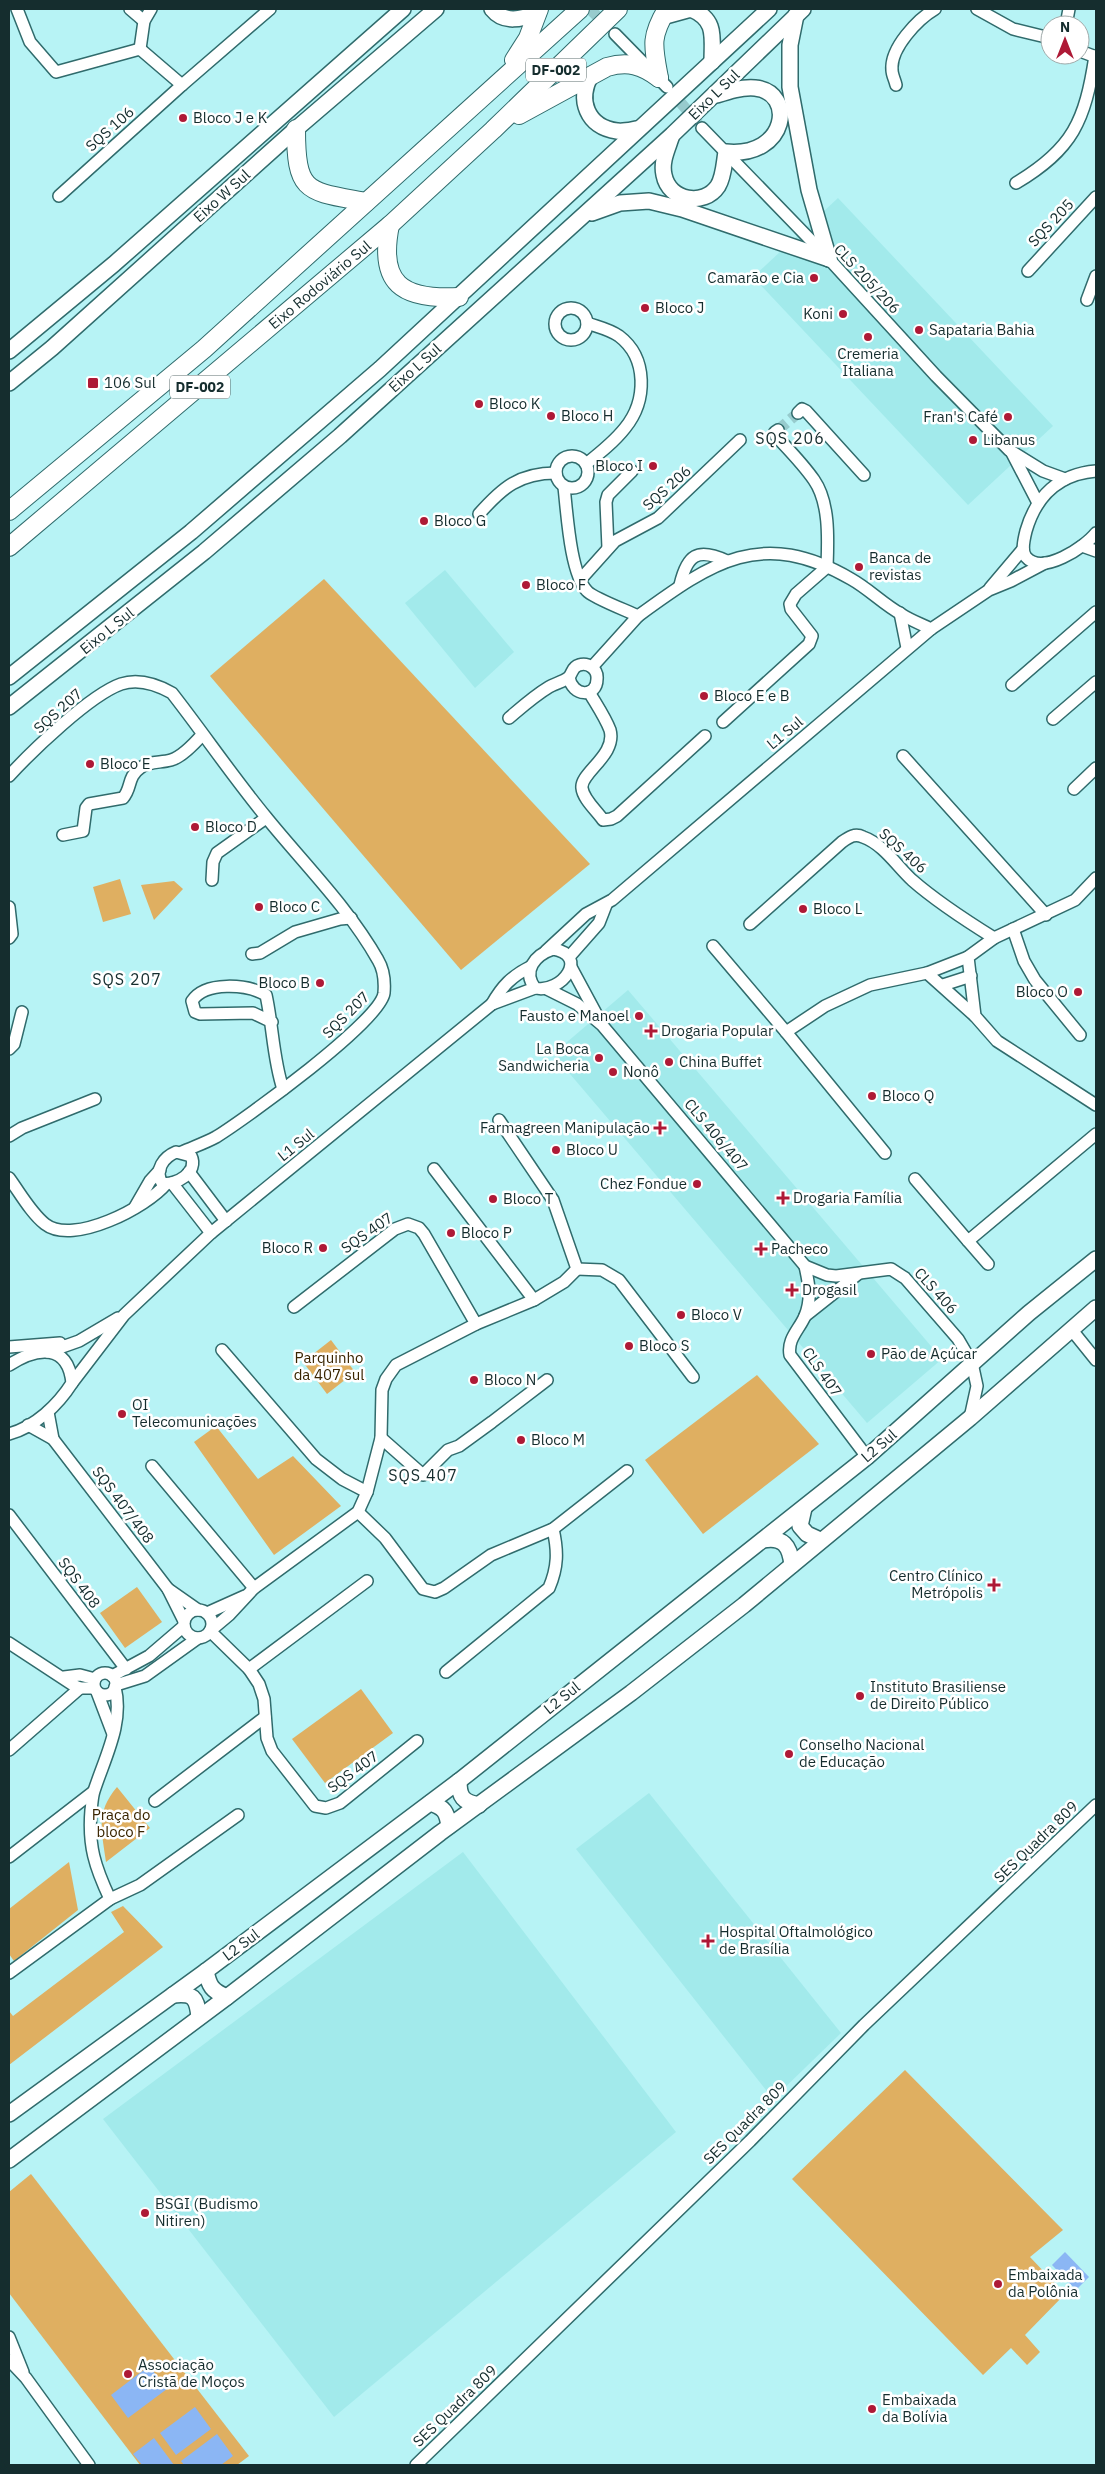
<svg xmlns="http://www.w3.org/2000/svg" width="1105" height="2474" viewBox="0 0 1105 2474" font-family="'IBM Plex Sans',sans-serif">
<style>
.built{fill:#a2eaeb}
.green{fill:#dfaf61}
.water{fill:#8bb6f4}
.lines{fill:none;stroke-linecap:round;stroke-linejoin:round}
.minor-tunnel{stroke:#97cbcd;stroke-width:11;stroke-dasharray:11 5.5;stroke-linecap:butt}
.minor-casing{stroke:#306b6c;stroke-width:14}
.major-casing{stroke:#306b6c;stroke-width:18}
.highway-casing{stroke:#306b6c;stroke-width:20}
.minor{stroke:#fff;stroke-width:11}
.major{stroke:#fff;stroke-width:15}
.highway{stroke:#fff;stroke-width:18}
.poi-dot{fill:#ae1936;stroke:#fff;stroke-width:2}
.labels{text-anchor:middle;stroke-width:5;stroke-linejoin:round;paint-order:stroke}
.shield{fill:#fff;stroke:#5b6c6d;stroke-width:1}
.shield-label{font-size:14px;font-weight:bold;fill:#152d2e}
.street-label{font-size:15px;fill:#152d2e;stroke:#fff}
.poi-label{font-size:15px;fill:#152d2e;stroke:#fff;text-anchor:start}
.park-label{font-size:15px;fill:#3a2500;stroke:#fff}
.neighbourhood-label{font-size:16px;letter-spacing:1px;fill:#152d2e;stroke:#fff}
</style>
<rect width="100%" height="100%" fill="#b7f3f5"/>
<g class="built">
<path d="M 838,198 L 1053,426 L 968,505 L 753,277 Z"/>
<path d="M 445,570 L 514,652 L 475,688 L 405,603 Z"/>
<path d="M 628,990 L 942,1359 L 867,1423 L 553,1054 Z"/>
<path d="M 649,1793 L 841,2033 L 773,2099 L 576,1849 Z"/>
<path d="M 463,1852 L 676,2132 L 334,2417 L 103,2119 Z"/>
</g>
<g class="green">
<path d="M 324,579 L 590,864 L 461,970 L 210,676 Z"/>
<path d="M 120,879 L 131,914 L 103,922 L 93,887 Z"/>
<path d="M 174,881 L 183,889 L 154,920 L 141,885 Z"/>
<path d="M 331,1340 L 355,1372 L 327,1394 L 303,1362 Z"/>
<path d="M 757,1375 L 819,1444 L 703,1534 L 645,1460 Z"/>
<path d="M 216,1426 L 258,1479 L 293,1456 L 341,1506 L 274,1555 L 194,1442 Z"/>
<path d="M 137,1587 L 162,1622 L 125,1648 L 100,1613 Z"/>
<path d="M 361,1689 L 393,1733 L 325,1783 L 292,1739 Z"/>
<path d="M 117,1787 L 150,1828 L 106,1862 C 102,1831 95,1813 117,1787 Z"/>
<path d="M 69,1862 L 78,1910 L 14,1961 L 9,1954 L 9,1909 Z"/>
<path d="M 123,1906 L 163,1947 L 9,2065 L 9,2011 L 13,2016 L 124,1932 L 111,1912 Z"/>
<path d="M 905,2070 L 1063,2230 L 1030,2257 L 1065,2294 L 1025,2335 L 1040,2352 L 1027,2365 L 1011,2348 L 983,2375 L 792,2179 Z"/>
<path d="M 31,2174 L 249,2456 L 237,2465 L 140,2465 L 9,2293 L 9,2192 Z"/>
</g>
<g class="water">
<path d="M 1065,2252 L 1089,2277 L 1076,2290 L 1052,2265 Z"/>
<path d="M 149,2366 L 167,2389 L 128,2418 L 111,2395 Z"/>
<path d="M 195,2407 L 211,2429 L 176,2455 L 160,2433 Z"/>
<path d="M 217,2434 L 233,2456 L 221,2465 L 184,2465 L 181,2461 Z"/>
<path d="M 154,2438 L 174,2465 L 142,2465 L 133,2454 Z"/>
</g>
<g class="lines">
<g class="minor-tunnel">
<path d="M 590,9 L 608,27"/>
<path d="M 670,90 L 702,128"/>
<path d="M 778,430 L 798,413"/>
</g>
<g class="minor-casing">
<g id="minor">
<path d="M 17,9 L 30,42 L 56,72 L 140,49 L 182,85 L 59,196"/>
<path d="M 130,9 L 144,21"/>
<path d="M 977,9 L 1013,29 L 1050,38"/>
<path d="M 1066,25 L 1069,9"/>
<path d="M 615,34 L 667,87"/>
<path d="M 140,49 L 144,21 L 151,9"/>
<path d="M 1080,51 L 1096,57"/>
<path d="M 182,85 L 270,9"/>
<path d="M 896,85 C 895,80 892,75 892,70 C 890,48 918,19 935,9"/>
<path d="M 702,128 L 829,259 L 936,376 L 1009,450 L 1043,471 L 1065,479"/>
<path d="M 1016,183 C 1073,149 1085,121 1095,56"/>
<path d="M 1028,271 L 1096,197"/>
<path d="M 1087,300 L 1096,276"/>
<circle cx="571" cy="324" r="16"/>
<path d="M 798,413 L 802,409 L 806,411 L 864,475"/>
<path d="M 1012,453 L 1038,503"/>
<circle cx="572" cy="472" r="16"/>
<path d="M 586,464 C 600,453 614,442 625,428 C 647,401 648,358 619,336 C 609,329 598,327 587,323"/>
<path d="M 1096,471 C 1059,474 1036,496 1026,531 C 1024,539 1021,551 1026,557 C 1042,576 1085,547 1096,533"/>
<path d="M 564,487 C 567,512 570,573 587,591 C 593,598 628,611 638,616 C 712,562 762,527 851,579 C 869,589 883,604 901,614 C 910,620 921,624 931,629"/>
<path d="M 479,514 C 502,488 519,473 556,473"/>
<path d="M 1082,546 L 1096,551"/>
<path d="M 608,548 L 606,502 L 608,495 L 632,471"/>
<path d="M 580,580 L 615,541 L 658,518 L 740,440"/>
<path d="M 680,585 C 687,555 697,547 727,561"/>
<path d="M 990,588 L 1023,549"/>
<path d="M 900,613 L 907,648"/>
<path d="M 592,667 L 638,616"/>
<path d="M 1012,685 L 1096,612"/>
<path d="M 589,692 C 596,704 605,717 610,730 C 617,755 580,773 582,788 C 583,799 597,811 603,820 L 611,819 L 617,816 L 705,736"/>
<path d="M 509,718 C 522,707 534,696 549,687 C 554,684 565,681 569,677 C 573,672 572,667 579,665 C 588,662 598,669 597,679 C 597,698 572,697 569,677"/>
<path d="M 1053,719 L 1096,682"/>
<path d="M 723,722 L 809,644 L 812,636 L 791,609 L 790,604 L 796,594 L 827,567 C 828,540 830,503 814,480 C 803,464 789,450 776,436 L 775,432 L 778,430"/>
<path d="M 903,756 L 1046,915"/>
<path d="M 9,776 C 32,751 90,695 121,684 C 139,678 156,684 172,693 C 204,734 233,777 266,817 C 304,864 348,907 378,960 C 384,970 385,981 384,993 C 381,1021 245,1119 216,1137 C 205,1143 193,1147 182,1152"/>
<path d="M 1074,789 L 1096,768"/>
<path d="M 63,835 L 83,831 L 86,808 L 89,804 L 123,798 C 132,788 127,777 140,768 C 149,761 160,763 171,760 C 182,757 194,744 202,735"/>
<path d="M 1096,878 L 1075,900 L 994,938 L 968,957 L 975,1016 L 997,1041 L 1096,1105"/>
<path d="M 212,880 L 213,862 L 217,853 L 266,818"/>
<path d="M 750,924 L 842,842 C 849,837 855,833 863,837 C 883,844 897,866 912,880 C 937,902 965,920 994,938"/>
<path d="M 1013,929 L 1024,961 L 1035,980 L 1080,1035"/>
<path d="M 9,938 L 12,934 L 9,907"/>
<path d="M 713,946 L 786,1032 L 825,1006 L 870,985 L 927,973 L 968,957"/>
<path d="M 553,949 C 590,955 562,994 535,988 C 522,971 535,955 553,949 Z"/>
<path d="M 546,951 L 586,914 L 612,900 L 931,629 L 989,590 L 1011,581 L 1045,563"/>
<path d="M 252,954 L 260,953 L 295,932 L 340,919 L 351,918"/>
<path d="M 569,957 L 599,923 L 606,905"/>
<path d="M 571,967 L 599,1019"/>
<path d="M 927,973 L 975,1016"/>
<path d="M 943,985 L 971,976"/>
<path d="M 547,989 L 577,1004 L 602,1025 L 805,1266 L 827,1275 L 836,1276 L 891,1269 L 905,1278 L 958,1339 L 972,1363 L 977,1386 L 970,1418"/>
<path d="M 492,1004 C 502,986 512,976 530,967"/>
<path d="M 272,1022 L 253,1013 L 200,1014 L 195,1012 L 192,1001 C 205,981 247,984 266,995 C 273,1027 273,1059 283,1089"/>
<path d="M 786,1032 L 885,1153"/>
<path d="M 9,1049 L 14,1044 L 22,1012"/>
<path d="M 9,1136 L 22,1128 L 95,1099"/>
<path d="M 176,1152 L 191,1156 C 199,1172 176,1186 162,1183 C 154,1170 164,1157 176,1152 Z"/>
<path d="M 434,1169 L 534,1300"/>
<path d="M 189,1172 L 226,1221"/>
<path d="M 9,1178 C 20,1193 31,1213 45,1224 C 73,1246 147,1207 166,1184"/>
<path d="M 915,1179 L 968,1241 L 1096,1134"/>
<path d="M 172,1183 L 211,1233"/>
<path d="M 135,1207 L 150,1181 L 160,1170"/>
<path d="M 968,1241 L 988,1264"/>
<path d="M 805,1266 C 809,1284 812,1299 805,1316 C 799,1330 787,1339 790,1355 L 867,1457"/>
<path d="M 577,1269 L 602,1270 L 619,1280 L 693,1377"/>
<path d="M 294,1307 L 395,1229 L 408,1224 L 419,1228 L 424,1234 L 476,1324"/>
<path d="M 805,1316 L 858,1274"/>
<path d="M 1071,1329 L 1096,1360"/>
<path d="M 9,1347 L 60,1343"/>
<path d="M 222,1350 L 316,1459 L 342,1479 L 367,1492"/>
<path d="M 48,1352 L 79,1341 L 118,1318"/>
<path d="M 9,1365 C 37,1347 68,1343 72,1383 C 58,1405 35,1427 9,1434"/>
<path d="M 72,1383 L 124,1315 L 211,1233 L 492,1004 L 535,988"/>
<path d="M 48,1412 L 53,1439"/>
<path d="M 28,1425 L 53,1439 L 168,1589 L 184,1621"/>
<path d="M 381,1438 L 423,1475 L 448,1450 L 459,1446 L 492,1422 L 547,1380"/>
<path d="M 152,1466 L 254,1588"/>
<path d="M 358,1512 L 385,1538 L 423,1589 L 435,1592 L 444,1588 L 491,1555 L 553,1529 L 627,1471"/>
<path d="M 9,1515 L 126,1669"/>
<path d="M 367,1581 L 249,1669 L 210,1631 L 229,1615 L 254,1588 L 358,1512 L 367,1492 L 381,1438 L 382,1390 L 386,1379 L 396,1365 L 476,1324 L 534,1300 L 564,1282 L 577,1269 L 553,1200 L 499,1120"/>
<path d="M 168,1589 L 198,1610"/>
<circle cx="198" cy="1624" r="14"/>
<path d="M 207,1613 L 245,1596"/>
<path d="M 9,1643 L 73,1685 L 80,1688 L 94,1688"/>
<path d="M 249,1669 L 259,1684 L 264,1699 L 267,1738 L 272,1751 L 315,1806 L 326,1808 L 340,1803 L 417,1741"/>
<path d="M 446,1672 L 549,1588 C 558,1567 558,1551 553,1529"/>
<circle cx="105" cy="1684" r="11"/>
<path d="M 112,1676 L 149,1656 L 184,1626"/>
<path d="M 64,1677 L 80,1675 L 95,1679"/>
<path d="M 116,1685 L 145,1676 L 198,1638"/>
<path d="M 97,1692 L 113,1734"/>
<path d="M 9,1750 L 80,1688"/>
<path d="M 155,1801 L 265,1717"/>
<path d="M 9,1857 L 93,1792"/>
<path d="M 110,1899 L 140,1885 L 238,1815"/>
<path d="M 9,1973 L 110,1899 C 95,1867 88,1846 91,1810 C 92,1804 92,1797 94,1791 C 105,1757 124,1723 115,1687"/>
<path d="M 9,2337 L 23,2372"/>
<path d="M 9,2360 L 26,2378 L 89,2465"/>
<path d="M 416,2465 L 750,2141 L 864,2025 L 1096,1805"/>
</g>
</g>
<g class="major-casing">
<g id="major">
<path d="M 492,9 C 504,24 522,19 538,13"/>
<path d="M 796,15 L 790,45 L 790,87 L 809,190 L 829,259"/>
<path d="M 662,17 L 691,9 C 717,20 712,37 712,62"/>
<path d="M 591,75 C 577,100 587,127 617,131 C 623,132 631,130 637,129"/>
<path d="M 671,138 C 667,150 661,162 664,175 C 669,201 704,207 718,186 C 724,176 724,163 726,152 C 788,158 796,92 755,88 C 741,87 729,91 717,95"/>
<path d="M 592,213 L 620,203 L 649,201 L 682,209 L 829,259"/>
<path d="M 9,351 L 114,264 L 403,9"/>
<path d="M 9,383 L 52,348 L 296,129 L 436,9"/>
<path d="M 9,677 L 191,532 L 380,369 L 769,9"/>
<path d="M 9,707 L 204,552 L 340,436 L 672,135 L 803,9"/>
<path d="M 804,1508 L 800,1526 L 807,1534 L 820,1540"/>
<path d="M 763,1540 C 783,1536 790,1546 792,1565"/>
<path d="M 459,1781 C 459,1797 463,1802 479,1805"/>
<path d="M 430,1803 C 444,1807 447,1812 449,1826"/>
<path d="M 206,1971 C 209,1986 212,1991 227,1997"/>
<path d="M 173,1995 C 193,1993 197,1997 199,2017"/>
<path d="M 9,2114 L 206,1971 L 459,1781 L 867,1457 L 1029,1313 L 1096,1259"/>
<path d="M 9,2160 L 227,1997 L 440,1833 L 631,1693 L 744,1605 L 970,1418 L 1096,1308"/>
</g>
</g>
<g class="highway-casing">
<g id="highway">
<path d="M 514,60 L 528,38 L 539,9"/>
<path d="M 659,78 C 653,46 650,37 667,9"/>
<path d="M 519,115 L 607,67 C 628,61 642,65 659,78"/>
<path d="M 296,129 C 296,194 307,191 366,202"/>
<path d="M 390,225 C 378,284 402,300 459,297"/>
<path d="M 9,511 L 204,349 L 580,9"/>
<path d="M 9,547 L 390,225 L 493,130 L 618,9"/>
</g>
</g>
<use href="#minor" class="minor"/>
<use href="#major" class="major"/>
<use href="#highway" class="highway"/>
</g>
<g class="poi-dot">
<circle cx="183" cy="118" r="5"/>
<circle cx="814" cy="278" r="5"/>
<circle cx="645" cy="308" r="5"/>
<circle cx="843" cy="314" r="5"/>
<circle cx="919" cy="330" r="5"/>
<circle cx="868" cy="337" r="5"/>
<rect x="87" y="377" width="12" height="12" rx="2.5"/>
<circle cx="479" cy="404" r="5"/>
<circle cx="551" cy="416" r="5"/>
<circle cx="1008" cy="417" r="5"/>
<circle cx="973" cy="440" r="5"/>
<circle cx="653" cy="466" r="5"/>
<circle cx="424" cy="521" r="5"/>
<circle cx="859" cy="567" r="5"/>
<circle cx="526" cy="585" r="5"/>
<circle cx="704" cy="696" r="5"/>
<circle cx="90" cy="764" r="5"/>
<circle cx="195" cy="827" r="5"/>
<circle cx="259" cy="907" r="5"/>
<circle cx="803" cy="909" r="5"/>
<circle cx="320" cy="983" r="5"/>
<circle cx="1078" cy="992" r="5"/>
<circle cx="639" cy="1016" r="5"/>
<path d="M648.5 1023.5h5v5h5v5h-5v5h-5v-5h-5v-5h5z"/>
<circle cx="599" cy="1058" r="5"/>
<circle cx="669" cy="1062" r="5"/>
<circle cx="613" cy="1072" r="5"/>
<circle cx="872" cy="1096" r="5"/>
<path d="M657.5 1120.5h5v5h5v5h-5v5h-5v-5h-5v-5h5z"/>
<circle cx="556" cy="1150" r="5"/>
<circle cx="697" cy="1184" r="5"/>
<path d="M780.5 1190.5h5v5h5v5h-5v5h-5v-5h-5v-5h5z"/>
<circle cx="493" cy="1199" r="5"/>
<circle cx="451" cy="1233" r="5"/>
<circle cx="323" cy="1248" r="5"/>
<path d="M758.5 1241.5h5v5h5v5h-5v5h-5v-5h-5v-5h5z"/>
<path d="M789.5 1282.5h5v5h5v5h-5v5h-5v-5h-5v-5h5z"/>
<circle cx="681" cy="1315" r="5"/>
<circle cx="629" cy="1346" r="5"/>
<circle cx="871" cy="1354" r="5"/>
<circle cx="474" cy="1380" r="5"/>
<circle cx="122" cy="1414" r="5"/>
<circle cx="521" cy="1440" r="5"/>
<path d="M991.5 1577.5h5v5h5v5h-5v5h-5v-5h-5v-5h5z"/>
<circle cx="860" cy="1696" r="5"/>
<circle cx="789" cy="1754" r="5"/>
<path d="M705.5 1933.5h5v5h5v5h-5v5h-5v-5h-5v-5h5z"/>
<circle cx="145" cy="2213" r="5"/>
<circle cx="998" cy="2284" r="5"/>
<circle cx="128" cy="2374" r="5"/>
<circle cx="872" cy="2409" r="5"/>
</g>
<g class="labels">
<g class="shield">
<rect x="526" y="58.5" width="60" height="23" rx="4"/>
<rect x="170" y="375.5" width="60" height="23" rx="4"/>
</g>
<g class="shield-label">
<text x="556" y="75">DF-002</text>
<text x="200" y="392">DF-002</text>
</g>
<g class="street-label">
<text transform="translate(714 95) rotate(-44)" y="5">Eixo L Sul</text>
<text transform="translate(110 129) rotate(-42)" y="5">SQS 106</text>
<text transform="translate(222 196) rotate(-42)" y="5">Eixo W Sul</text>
<text transform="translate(1051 223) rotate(-47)" y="5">SQS 205</text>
<text transform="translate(867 279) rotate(47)" y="5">CLS 205/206</text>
<text transform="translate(320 285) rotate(-40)" y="5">Eixo Rodoviário Sul</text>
<text transform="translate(415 368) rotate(-42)" y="5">Eixo L Sul</text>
<text transform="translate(667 488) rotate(-42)" y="5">SQS 206</text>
<text transform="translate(107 631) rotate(-39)" y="5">Eixo L Sul</text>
<text transform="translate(58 711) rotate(-42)" y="5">SQS 207</text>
<text transform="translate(785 733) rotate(-40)" y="5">L1 Sul</text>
<text transform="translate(903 851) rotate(42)" y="5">SQS 406</text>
<text transform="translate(346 1015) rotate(-45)" y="5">SQS 207</text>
<text transform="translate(716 1135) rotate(50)" y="5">CLS 406/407</text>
<text transform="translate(296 1145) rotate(-39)" y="5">L1 Sul</text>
<text transform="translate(367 1233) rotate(-35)" y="5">SQS 407</text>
<text transform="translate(936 1291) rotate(48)" y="5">CLS 406</text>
<text transform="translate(822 1372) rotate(55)" y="5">CLS 407</text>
<text transform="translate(879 1446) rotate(-41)" y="5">L2 Sul</text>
<text transform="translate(123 1505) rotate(53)" y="5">SQS 407/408</text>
<text transform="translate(79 1583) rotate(53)" y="5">SQS 408</text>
<text transform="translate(562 1698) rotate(-39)" y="5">L2 Sul</text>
<text transform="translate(353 1772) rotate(-37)" y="5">SQS 407</text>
<text transform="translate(1036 1842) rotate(-44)" y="5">SES Quadra 809</text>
<text transform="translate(241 1945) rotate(-37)" y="5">L2 Sul</text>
<text transform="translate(745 2123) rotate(-45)" y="5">SES Quadra 809</text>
<text transform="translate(455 2406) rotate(-44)" y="5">SES Quadra 809</text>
</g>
<g class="poi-label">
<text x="193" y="123">Bloco J e K</text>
<text x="804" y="283" text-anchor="end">Camarão e Cia</text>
<text x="655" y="313">Bloco J</text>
<text x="833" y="319" text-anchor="end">Koni</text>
<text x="929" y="335">Sapataria Bahia</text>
<text x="868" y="359" text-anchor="middle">Cremeria<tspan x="868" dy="17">Italiana</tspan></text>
<text x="104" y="388">106 Sul</text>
<text x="489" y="409">Bloco K</text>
<text x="561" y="421">Bloco H</text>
<text x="998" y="422" text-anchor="end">Fran's Café</text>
<text x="983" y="445">Libanus</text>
<text x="643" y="471" text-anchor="end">Bloco I</text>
<text x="434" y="526">Bloco G</text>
<text x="869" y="563">Banca de<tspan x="869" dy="17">revistas</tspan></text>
<text x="536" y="590">Bloco F</text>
<text x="714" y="701">Bloco E e B</text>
<text x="100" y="769">Bloco E</text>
<text x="205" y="832">Bloco D</text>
<text x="269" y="912">Bloco C</text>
<text x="813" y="914">Bloco L</text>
<text x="310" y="988" text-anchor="end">Bloco B</text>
<text x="1068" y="997" text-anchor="end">Bloco O</text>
<text x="629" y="1021" text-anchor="end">Fausto e Manoel</text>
<text x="661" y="1036">Drogaria Popular</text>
<text x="589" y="1054" text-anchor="end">La Boca<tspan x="589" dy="17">Sandwicheria</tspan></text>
<text x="679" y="1067">China Buffet</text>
<text x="623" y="1077">Nonô</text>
<text x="882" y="1101">Bloco Q</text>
<text x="650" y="1133" text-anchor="end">Farmagreen Manipulação</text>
<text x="566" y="1155">Bloco U</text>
<text x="687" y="1189" text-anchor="end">Chez Fondue</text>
<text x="793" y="1203">Drogaria Família</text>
<text x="503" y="1204">Bloco T</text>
<text x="461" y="1238">Bloco P</text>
<text x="313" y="1253" text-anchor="end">Bloco R</text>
<text x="771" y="1254">Pacheco</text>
<text x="802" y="1295">Drogasil</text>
<text x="691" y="1320">Bloco V</text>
<text x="639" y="1351">Bloco S</text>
<text x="881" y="1359">Pão de Açúcar</text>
<text x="484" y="1385">Bloco N</text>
<text x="132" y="1410">OI<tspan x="132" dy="17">Telecomunicações</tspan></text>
<text x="531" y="1445">Bloco M</text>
<text x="983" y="1581" text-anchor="end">Centro Clínico<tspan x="983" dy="17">Metrópolis</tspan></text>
<text x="870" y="1692">Instituto Brasiliense<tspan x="870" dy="17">de Direito Público</tspan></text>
<text x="799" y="1750">Conselho Nacional<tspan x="799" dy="17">de Educação</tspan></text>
<text x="719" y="1937">Hospital Oftalmológico<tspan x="719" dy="17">de Brasília</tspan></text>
<text x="155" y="2209">BSGI (Budismo<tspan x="155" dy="17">Nitiren)</tspan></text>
<text x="1008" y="2280">Embaixada<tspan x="1008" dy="17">da Polônia</tspan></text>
<text x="138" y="2370">Associação<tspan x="138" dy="17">Cristã de Moços</tspan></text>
<text x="882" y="2405">Embaixada<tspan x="882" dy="17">da Bolívia</tspan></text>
</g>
<g class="park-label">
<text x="329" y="1363">Parquinho<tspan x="329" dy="17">da 407 sul</tspan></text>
<text x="121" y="1820">Praça do<tspan x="121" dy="17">bloco F</tspan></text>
</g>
<g class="neighbourhood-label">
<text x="790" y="444">SQS 206</text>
<text x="127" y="985">SQS 207</text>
<text x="423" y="1481">SQS 407</text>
</g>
</g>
<rect width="1105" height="2474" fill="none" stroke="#152d2e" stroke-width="20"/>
<g transform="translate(1065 40)"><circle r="24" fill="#ffffff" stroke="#a1abab"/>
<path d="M0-4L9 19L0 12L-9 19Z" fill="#ae1936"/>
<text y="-8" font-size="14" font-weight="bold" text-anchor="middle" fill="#152d2e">N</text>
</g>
</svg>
